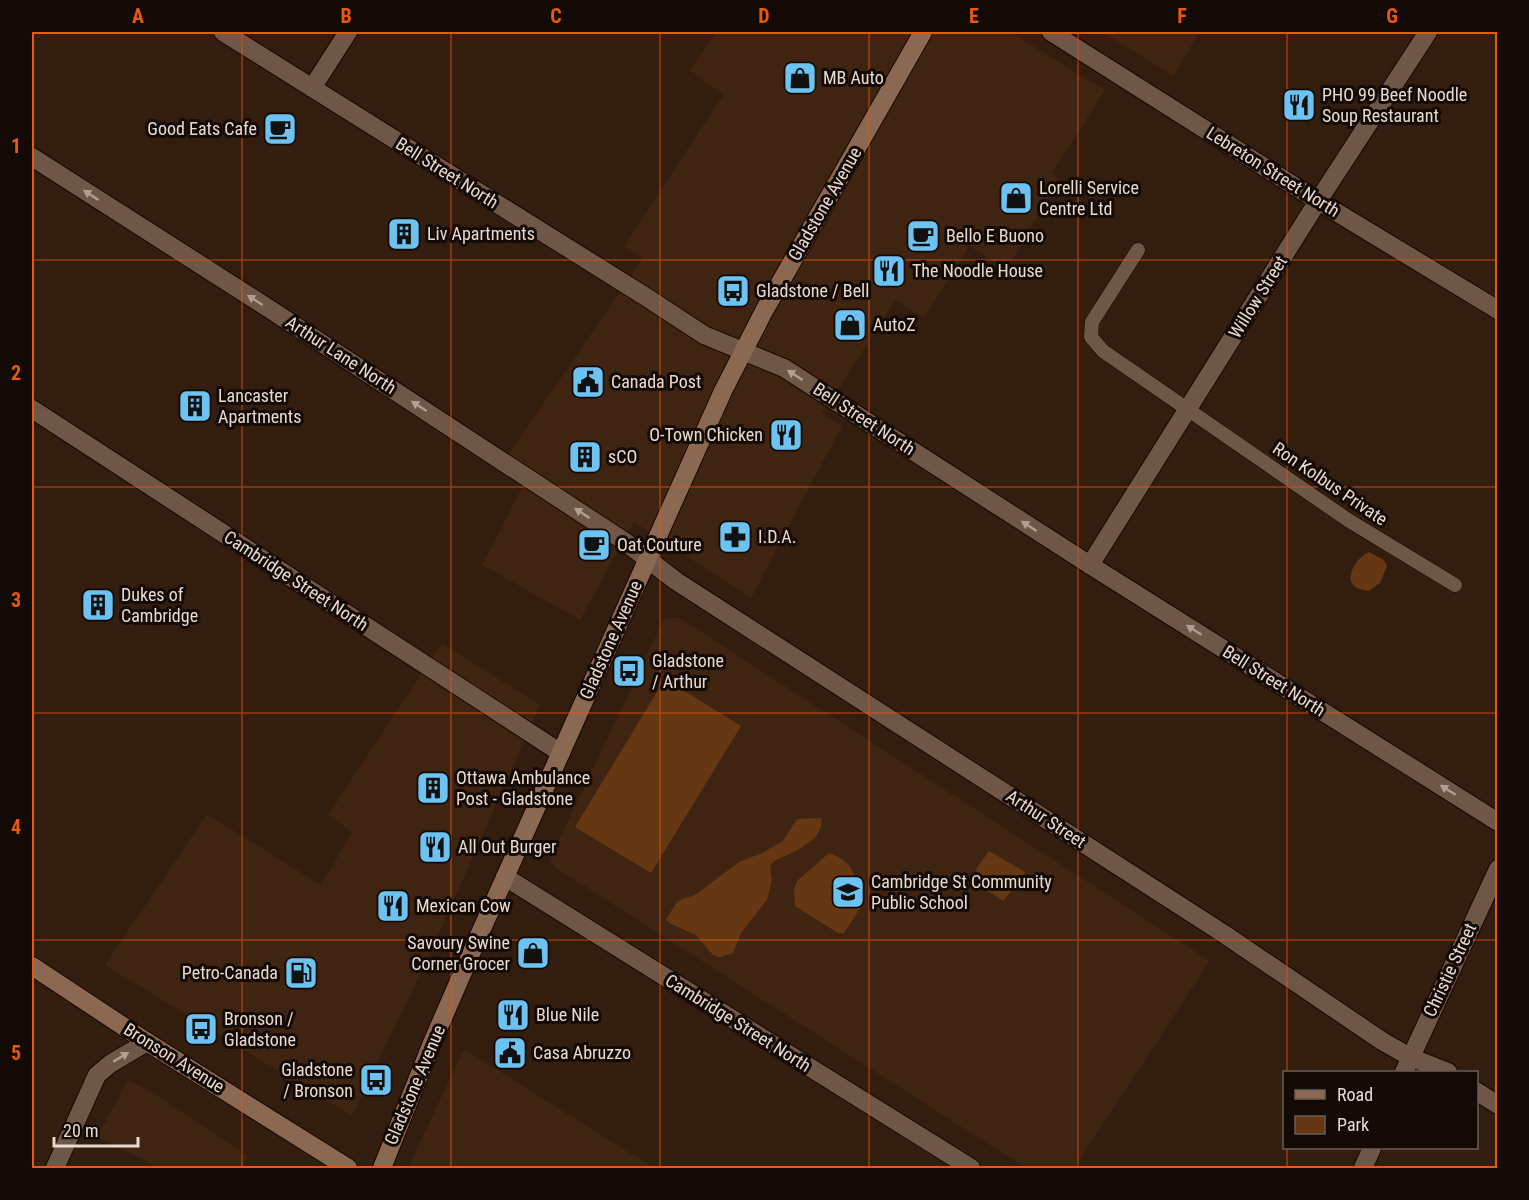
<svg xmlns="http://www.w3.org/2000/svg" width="1529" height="1200" viewBox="0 0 1529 1200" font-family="'Roboto Condensed',sans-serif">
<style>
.built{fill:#3f2411}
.green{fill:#663713}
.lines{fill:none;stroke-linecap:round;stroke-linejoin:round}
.lane-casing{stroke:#190700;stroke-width:15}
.street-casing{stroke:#190700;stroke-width:20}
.secondary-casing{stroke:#190700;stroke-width:20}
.lane{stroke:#6f5747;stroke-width:14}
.street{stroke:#6f5747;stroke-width:18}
.secondary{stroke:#8b6851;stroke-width:18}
.oneway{fill:#b29f93}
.grid{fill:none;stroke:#e8590c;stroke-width:1.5;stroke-opacity:0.55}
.labels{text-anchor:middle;stroke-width:6;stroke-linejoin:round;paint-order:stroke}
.poi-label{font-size:18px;fill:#e9dad1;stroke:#130a05;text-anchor:start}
.street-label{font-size:18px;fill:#e9dad1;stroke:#130a05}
.neatline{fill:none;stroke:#e8590c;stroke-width:2}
.grid-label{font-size:20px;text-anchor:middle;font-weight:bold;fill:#e8590c}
</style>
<rect width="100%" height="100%" fill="#321d0f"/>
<g class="built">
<path d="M 717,32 L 1010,32 L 1105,90 L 1052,173 L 1059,179 L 1007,269 L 969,246 L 924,318 L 896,300 L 822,413 L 842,426 L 751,598 L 634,522 L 580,620 L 482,565 L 524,484 L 500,467 L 643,258 L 624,246 L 723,95 L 690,70 Z"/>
<path d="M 1102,32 L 1199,32 L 1174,76 Z"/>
<path d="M 678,617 L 1210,961 L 1074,1168 L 1026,1168 L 556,868 L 550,859 L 664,619 Z"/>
<path d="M 442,643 L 540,705 L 430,954 L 352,1116 L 105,965 L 207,814 L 321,885 L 352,832 L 328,815 Z"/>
<path d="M 464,1049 L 654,1168 L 414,1168 L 409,1165 Z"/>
<path d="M 128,1080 L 142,1086 L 248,1156 L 241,1168 L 160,1168 L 97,1137 Z"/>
</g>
<g class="green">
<path d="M 1369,552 L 1384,560 L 1387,566 L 1380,583 L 1369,591 C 1363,590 1355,589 1352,583 C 1346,573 1360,555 1369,552 Z"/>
<path d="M 665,679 L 741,726 L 651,873 L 575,827 Z"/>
<path d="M 822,818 L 821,827 L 815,838 L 798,850 L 774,861 L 770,866 L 772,880 L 767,900 L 741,933 L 733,953 L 720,957 L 713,955 L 696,935 L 671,924 L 666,920 L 676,903 L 682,899 L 695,895 L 739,862 L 762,853 L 783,841 L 797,819 Z"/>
<path d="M 989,851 L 1025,872 C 1019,883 1011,891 1003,901 L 979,885 L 976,869 Z"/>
<path d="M 829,853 C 856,862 856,880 863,904 L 844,933 L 838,933 L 795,906 L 794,889 L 797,881 Z"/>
</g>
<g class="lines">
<g class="lane-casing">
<path id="lane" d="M 1138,250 L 1092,322 L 1091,337 L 1103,351 L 1348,520 L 1455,585"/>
</g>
<g class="street-casing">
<g id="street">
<path d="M 223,32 L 646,297 L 704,335 L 784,368 L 1090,565 L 1498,822"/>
<path d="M 1051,32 L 1318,201 L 1498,310"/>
<path d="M 312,88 L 348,32"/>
<path d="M 32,157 L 268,308 L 624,541 L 676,581 L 1224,934 L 1382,1041 L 1410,1057 L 1448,1072"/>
<path d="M 32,409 L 561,753"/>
<path d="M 1090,565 L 1318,201 L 1428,32"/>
<path d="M 505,877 L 971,1168"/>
<path d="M 1404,1072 L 1498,869"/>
<path d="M 1476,1091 L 1498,1105"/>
<path d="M 55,1168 L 97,1075 L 110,1064 L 147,1042"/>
<path d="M 1363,1168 L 1372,1148"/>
</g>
</g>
<g class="secondary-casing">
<g id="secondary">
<path d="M 32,966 L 147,1042 L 348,1168"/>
<path d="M 382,1168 L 432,1043 L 476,942 L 723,391 L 764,311 L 923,32"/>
</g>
</g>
<use href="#lane" class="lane"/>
<use href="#street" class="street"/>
<use href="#secondary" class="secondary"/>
</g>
<defs><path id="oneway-solid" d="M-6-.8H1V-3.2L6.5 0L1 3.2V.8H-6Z" transform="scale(1.5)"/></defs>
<g class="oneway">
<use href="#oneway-solid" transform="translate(91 195) rotate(-147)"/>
<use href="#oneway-solid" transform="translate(255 300) rotate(-147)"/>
<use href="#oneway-solid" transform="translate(795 375) rotate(-147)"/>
<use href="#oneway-solid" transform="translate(419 406) rotate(-147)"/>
<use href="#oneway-solid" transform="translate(582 513) rotate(-147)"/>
<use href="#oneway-solid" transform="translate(1029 526) rotate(-147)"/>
<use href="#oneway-solid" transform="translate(1194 630) rotate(-148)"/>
<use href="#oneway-solid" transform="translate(1448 790) rotate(-148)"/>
<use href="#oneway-solid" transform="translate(121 1057) rotate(-31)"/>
</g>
<path class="grid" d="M 242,32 L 242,1168M 451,32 L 451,1168M 660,32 L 660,1168M 869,32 L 869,1168M 1078,32 L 1078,1168M 1287,32 L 1287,1072M 32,260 L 1498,260M 32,487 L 1498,487M 32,713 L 1498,713M 32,940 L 1498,940M 1287,1148 L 1287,1168"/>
<defs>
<g id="shop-square" transform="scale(1.725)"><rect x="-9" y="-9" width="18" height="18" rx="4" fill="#6cc3f2" stroke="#130a05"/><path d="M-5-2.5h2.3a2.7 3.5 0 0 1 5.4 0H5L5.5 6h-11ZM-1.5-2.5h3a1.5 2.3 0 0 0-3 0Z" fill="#111"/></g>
<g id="restaurant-square" transform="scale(1.725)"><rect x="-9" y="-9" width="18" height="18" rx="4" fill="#6cc3f2" stroke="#130a05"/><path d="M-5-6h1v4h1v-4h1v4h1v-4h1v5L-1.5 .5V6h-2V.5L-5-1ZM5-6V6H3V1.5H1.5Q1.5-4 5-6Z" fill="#111"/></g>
<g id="cafe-square" transform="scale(1.725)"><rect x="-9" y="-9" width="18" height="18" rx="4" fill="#6cc3f2" stroke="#130a05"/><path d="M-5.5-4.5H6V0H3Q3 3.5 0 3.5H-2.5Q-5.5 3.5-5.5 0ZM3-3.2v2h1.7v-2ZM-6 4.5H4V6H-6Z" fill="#111"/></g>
<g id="building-square" transform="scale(1.725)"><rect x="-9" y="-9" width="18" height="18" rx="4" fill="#6cc3f2" stroke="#130a05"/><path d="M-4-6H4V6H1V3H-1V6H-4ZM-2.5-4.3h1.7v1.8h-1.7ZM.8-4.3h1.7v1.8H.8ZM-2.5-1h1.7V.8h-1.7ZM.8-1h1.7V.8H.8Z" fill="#111"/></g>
<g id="bus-square" transform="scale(1.725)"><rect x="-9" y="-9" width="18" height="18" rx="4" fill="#6cc3f2" stroke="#130a05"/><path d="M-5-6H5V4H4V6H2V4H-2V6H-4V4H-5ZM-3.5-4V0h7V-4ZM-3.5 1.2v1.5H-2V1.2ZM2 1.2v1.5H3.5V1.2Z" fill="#111"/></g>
<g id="civic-square" transform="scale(1.725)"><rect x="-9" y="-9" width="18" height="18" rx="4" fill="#6cc3f2" stroke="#130a05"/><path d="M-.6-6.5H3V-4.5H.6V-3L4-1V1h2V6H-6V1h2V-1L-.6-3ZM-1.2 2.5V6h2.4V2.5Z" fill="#111"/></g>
<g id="pharmacy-square" transform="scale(1.725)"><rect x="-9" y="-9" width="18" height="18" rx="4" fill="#6cc3f2" stroke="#130a05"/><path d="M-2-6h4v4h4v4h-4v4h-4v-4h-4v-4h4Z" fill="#111"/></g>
<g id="school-square" transform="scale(1.725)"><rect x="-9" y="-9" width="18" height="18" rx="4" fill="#6cc3f2" stroke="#130a05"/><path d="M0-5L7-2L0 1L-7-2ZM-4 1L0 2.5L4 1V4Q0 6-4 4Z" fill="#111"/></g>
<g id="fuel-square" transform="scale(1.725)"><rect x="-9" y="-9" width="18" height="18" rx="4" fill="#6cc3f2" stroke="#130a05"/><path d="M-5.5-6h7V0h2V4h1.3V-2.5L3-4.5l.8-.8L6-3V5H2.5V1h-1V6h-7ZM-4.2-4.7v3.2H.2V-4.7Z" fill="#111"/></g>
</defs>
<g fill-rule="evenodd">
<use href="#shop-square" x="800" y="78"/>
<use href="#restaurant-square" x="1299" y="105"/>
<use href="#cafe-square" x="280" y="129"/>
<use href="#shop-square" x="1016" y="198"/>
<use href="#building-square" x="404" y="234"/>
<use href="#cafe-square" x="923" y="236"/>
<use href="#restaurant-square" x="889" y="271"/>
<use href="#bus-square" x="733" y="291"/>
<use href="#shop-square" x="850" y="325"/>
<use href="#civic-square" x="588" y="382"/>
<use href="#building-square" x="195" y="406"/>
<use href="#restaurant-square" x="786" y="435"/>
<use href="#building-square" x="585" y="457"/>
<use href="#pharmacy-square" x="735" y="537"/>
<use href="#cafe-square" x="594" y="545"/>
<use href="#building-square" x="98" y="605"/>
<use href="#bus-square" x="629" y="671"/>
<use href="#building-square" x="433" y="788"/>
<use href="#restaurant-square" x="435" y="847"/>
<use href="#school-square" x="848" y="892"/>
<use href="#restaurant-square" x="393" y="906"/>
<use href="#shop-square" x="533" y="953"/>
<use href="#fuel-square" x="301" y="973"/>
<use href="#restaurant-square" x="513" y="1015"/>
<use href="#bus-square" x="201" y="1029"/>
<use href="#civic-square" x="510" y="1053"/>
<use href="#bus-square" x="376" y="1080"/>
</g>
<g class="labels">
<g class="poi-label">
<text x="823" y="84">MB Auto</text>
<text x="1322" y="101">PHO 99 Beef Noodle<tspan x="1322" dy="21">Soup Restaurant</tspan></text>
<text x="257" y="135" text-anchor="end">Good Eats Cafe</text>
<text x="1039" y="194">Lorelli Service<tspan x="1039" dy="21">Centre Ltd</tspan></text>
<text x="427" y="240">Liv Apartments</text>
<text x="946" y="242">Bello E Buono</text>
<text x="912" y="277">The Noodle House</text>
<text x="756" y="297">Gladstone / Bell</text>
<text x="873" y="331">AutoZ</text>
<text x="611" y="388">Canada Post</text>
<text x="218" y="402">Lancaster<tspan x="218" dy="21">Apartments</tspan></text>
<text x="763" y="441" text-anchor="end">O-Town Chicken</text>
<text x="608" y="463">sCO</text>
<text x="758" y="543">I.D.A.</text>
<text x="617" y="551">Oat Couture</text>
<text x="121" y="601">Dukes of<tspan x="121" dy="21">Cambridge</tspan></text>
<text x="652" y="667">Gladstone<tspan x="652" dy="21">/ Arthur</tspan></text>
<text x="456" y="784">Ottawa Ambulance<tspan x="456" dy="21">Post - Gladstone</tspan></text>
<text x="458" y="853">All Out Burger</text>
<text x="871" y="888">Cambridge St Community<tspan x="871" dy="21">Public School</tspan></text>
<text x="416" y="912">Mexican Cow</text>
<text x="510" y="949" text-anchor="end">Savoury Swine<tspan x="510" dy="21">Corner Grocer</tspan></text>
<text x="278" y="979" text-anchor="end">Petro-Canada</text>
<text x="536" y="1021">Blue Nile</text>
<text x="224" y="1025">Bronson /<tspan x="224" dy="21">Gladstone</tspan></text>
<text x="533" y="1059">Casa Abruzzo</text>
<text x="353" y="1076" text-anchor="end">Gladstone<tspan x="353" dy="21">/ Bronson</tspan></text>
</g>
<g class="street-label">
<text transform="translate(1273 172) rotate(32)" y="6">Lebreton Street North</text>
<text transform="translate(447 173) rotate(32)" y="6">Bell Street North</text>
<text transform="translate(825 204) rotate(-60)" y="6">Gladstone Avenue</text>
<text transform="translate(1258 297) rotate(-58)" y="6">Willow Street</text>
<text transform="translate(341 355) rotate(33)" y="6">Arthur Lane North</text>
<text transform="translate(864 419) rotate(33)" y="6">Bell Street North</text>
<text transform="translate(1330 484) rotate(34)" y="6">Ron Kolbus Private</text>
<text transform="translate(296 581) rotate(33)" y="6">Cambridge Street North</text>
<text transform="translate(611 640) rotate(-66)" y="6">Gladstone Avenue</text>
<text transform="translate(1274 681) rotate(32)" y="6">Bell Street North</text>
<text transform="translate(1046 819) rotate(33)" y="6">Arthur Street</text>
<text transform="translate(1450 970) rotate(-65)" y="6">Christie Street</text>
<text transform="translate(738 1023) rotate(32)" y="6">Cambridge Street North</text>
<text transform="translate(174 1058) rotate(32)" y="6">Bronson Avenue</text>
<text transform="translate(415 1085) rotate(-67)" y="6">Gladstone Avenue</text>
</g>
</g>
<rect width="1529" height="1200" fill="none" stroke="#130a05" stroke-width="66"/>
<rect x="1283" y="1071" width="195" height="78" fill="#130a05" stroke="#695d57" stroke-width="1.5"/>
<rect x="1295" y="1090" width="30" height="9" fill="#8b6851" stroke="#695d57" stroke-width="1.5"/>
<text x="1337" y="1101" font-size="18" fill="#e9dad1">Road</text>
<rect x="1295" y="1116" width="30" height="18" fill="#663713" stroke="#695d57" stroke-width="1.5"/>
<text x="1337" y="1131" font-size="18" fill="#e9dad1">Park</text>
<path d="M54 1137v9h84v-9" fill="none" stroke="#e9dad1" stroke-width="3"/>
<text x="63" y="1137" font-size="18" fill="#e9dad1" stroke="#130a05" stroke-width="4.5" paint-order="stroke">20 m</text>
<rect x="33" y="33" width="1463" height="1134" class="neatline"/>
<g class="grid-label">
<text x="138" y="23">A</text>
<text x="346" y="23">B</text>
<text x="556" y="23">C</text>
<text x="764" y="23">D</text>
<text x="974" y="23">E</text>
<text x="1182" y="23">F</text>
<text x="1392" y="23">G</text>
<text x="16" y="153">1</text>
<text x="16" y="380">2</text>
<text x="16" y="607">3</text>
<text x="16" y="834">4</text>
<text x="16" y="1060">5</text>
</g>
</svg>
